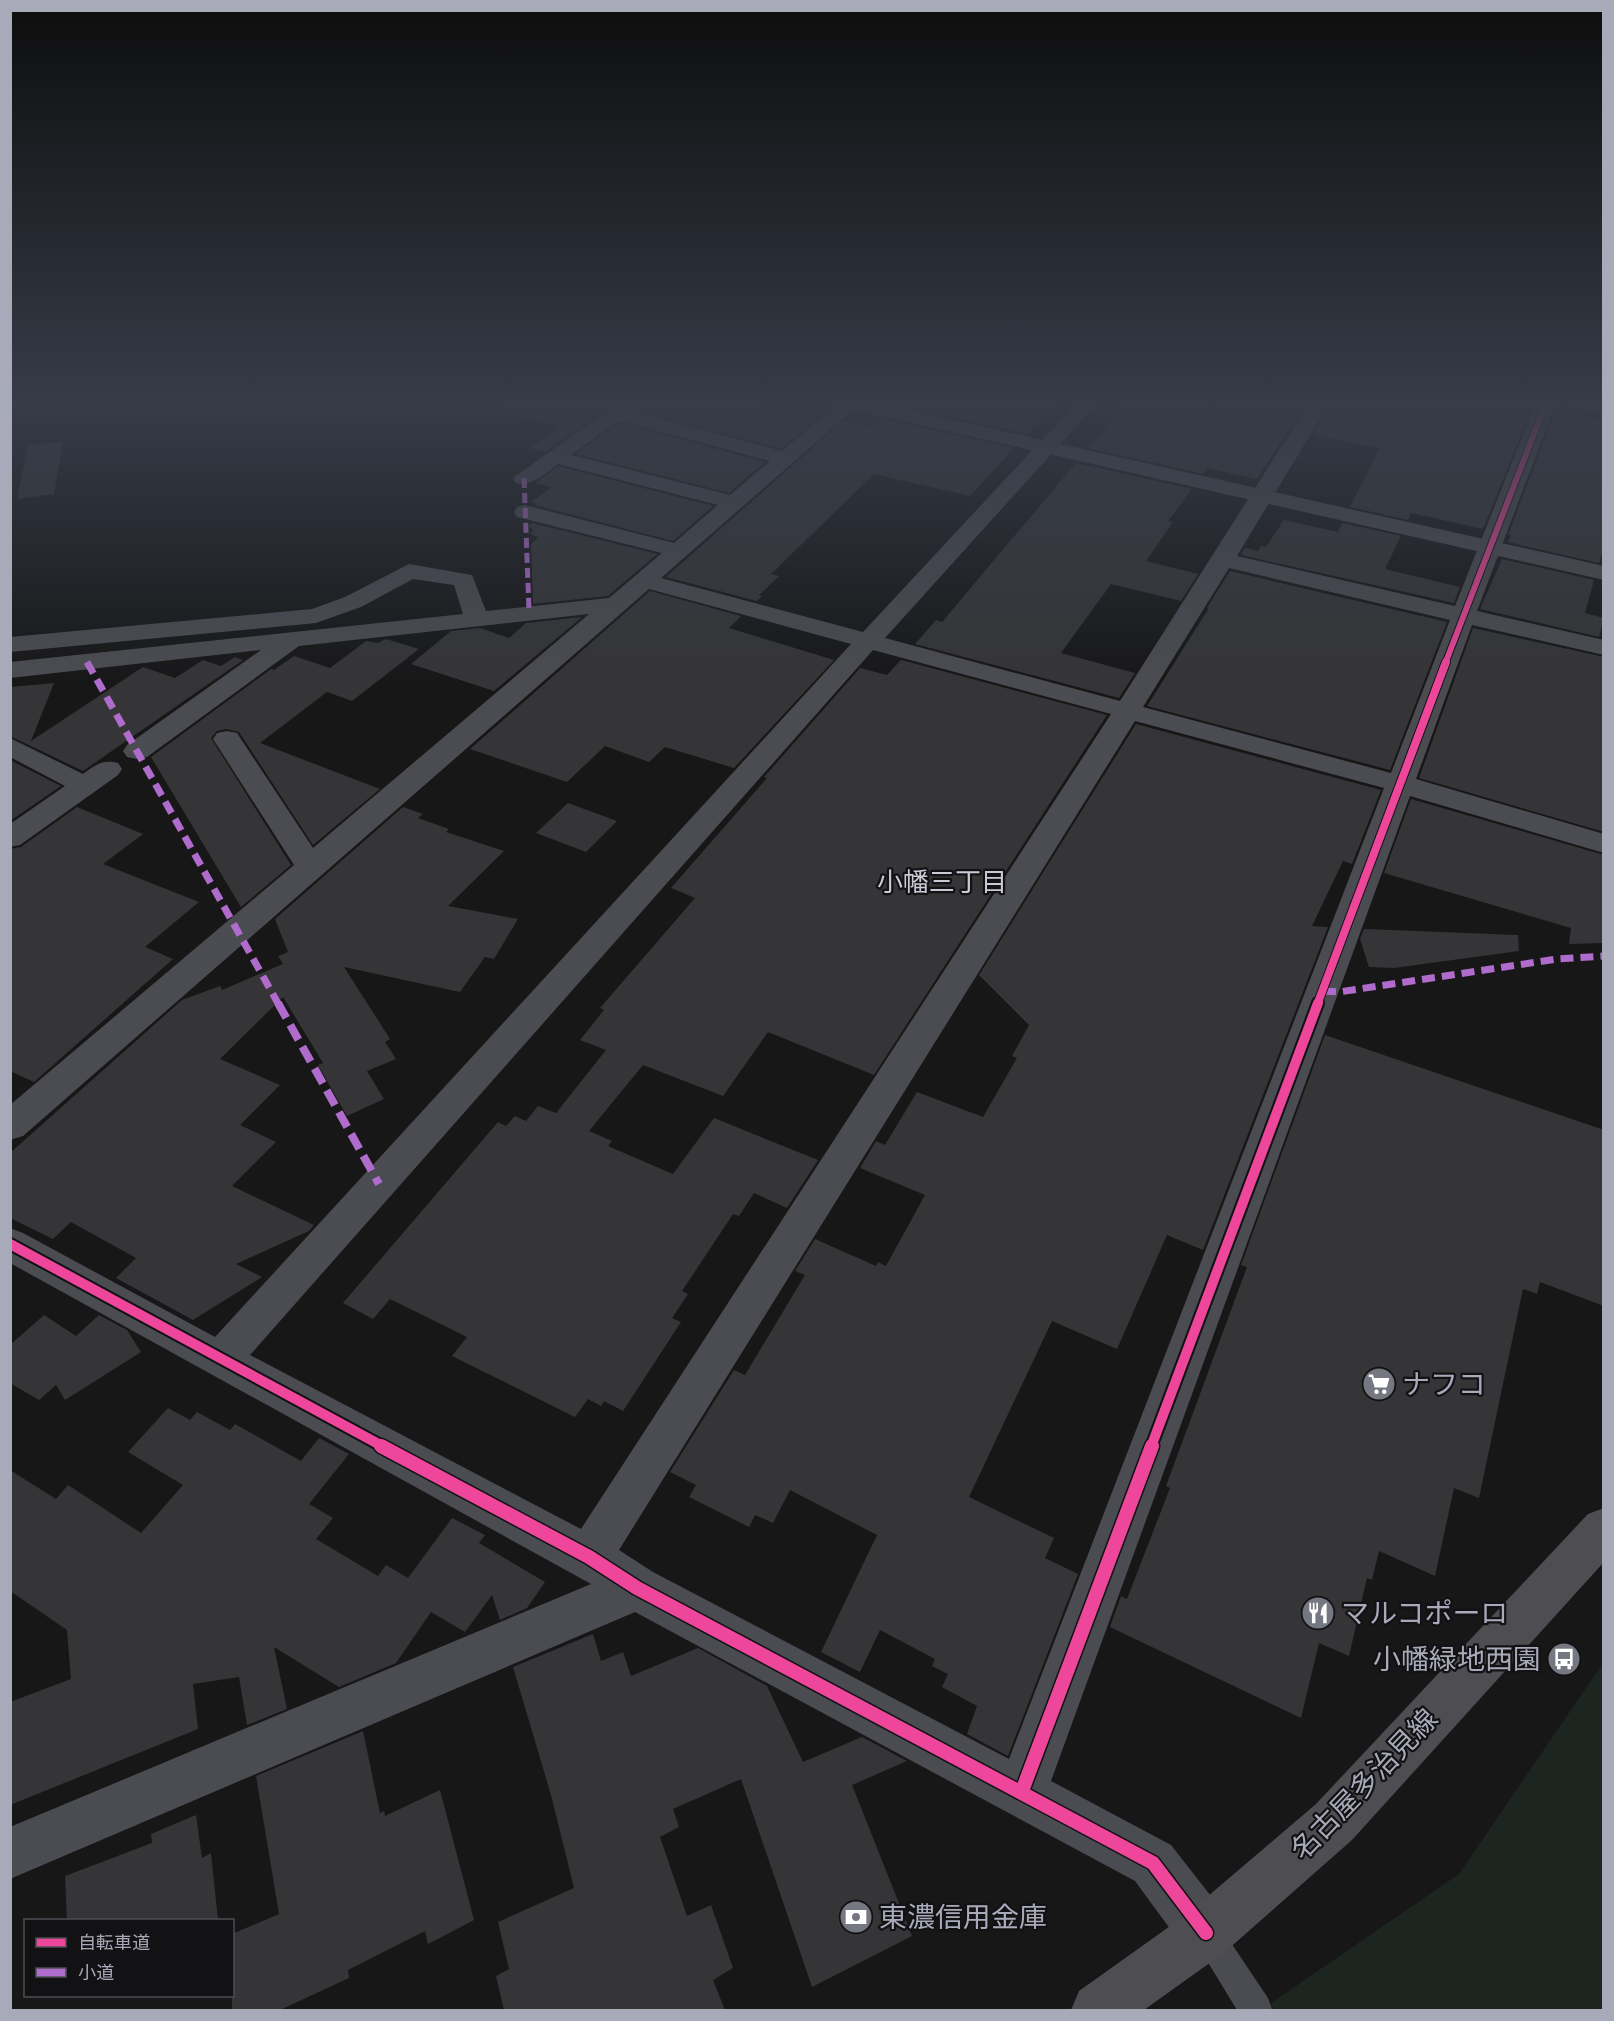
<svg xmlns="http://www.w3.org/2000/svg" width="1614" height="2021" viewBox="0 0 1614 2021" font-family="Jost,'Noto Sans JP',sans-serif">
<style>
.green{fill:#1d2520}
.building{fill:#353537}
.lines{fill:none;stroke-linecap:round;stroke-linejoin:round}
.service{fill:#4b4c51;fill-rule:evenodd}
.minor{fill:#4b4c51;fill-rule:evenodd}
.primary{fill:#4e4e52;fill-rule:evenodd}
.quiet-far2{stroke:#b06ccc;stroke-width:5;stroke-dasharray:10 5;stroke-linecap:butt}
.quiet-far1{stroke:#b06ccc;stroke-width:7;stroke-dasharray:13 7;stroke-linecap:butt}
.quiet{stroke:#b06ccc;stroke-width:8;stroke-dasharray:17 8;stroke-linecap:butt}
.cycleway-far3-casing{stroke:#121114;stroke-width:8}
.cycleway-far2-casing{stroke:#121114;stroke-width:10}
.cycleway-far1-casing{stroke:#121114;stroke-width:14}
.cycleway-casing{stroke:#121114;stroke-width:17}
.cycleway-far3{stroke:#ed469a;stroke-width:6}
.cycleway-far2{stroke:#ed469a;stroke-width:8}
.cycleway-far1{stroke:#ed469a;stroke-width:10}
.cycleway{stroke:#ed469a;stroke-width:14}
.labels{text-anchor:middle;stroke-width:4.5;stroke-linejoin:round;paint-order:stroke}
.neighbourhood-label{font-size:26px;fill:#c9cad5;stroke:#121114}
.near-poi-label{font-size:28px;fill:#a8aab9;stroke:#121114;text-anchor:start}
.near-street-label{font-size:28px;fill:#a8aab9;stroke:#121114}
</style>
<rect width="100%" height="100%" fill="#171718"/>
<path class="green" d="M 1603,1663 L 1603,2010 L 1261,2010 L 1459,1874 Z"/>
<g class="building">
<path d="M 507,400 L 618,400 L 545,452 L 530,448 L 560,426 L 505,413 Z"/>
<path d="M 642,400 L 738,400 L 786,413 L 792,409 L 820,416 L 781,449 L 637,410 L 642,405 Z"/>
<path d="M 904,400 L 1058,400 L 1027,434 L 898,405 Z"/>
<path d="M 1129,400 L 1179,400 L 1217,408 L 1218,400 L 1308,400 L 1257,479 L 1207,468 L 1203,474 L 1088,448 Z"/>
<path d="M 1333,400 L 1535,400 L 1483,529 L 1411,513 L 1408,520 L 1350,507 L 1380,448 L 1313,435 Z"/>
<path d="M 1555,412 L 1604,421 L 1604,547 L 1599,563 L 1508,542 L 1511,535 L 1508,535 Z"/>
<path d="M 883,419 L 1014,448 L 970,496 L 874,474 L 771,574 L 779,576 L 759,595 L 762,596 L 757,601 L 666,577 L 843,421 L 873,427 Z"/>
<path d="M 618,424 L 629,425 L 765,462 L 729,493 L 576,454 Z"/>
<path d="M 63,442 L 54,494 L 17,499 L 28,445 Z"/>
<path d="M 1076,463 L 1192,489 L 1168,521 L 1173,522 L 1146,561 L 1198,574 L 1181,601 L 1111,584 L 1061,653 L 1135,673 L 1119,698 L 915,644 L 936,620 L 942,622 Z"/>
<path d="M 558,466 L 713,506 L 673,541 L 534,505 L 536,504 L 531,502 L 552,487 L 535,483 Z"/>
<path d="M 1284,520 L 1338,532 L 1342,523 L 1401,536 L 1385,569 L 1460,587 L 1454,603 L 1241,555 L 1245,548 L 1258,551 L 1261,546 L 1266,547 Z"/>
<path d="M 532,523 L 657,554 L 608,596 L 533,604 L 531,544 L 538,538 L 530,533 L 534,530 L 528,526 Z"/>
<path d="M 1502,559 L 1594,580 L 1585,613 L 1604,618 L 1599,637 L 1480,609 Z"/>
<path d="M 1230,571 L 1447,622 L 1390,770 L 1147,706 L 1209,608 L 1207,608 Z"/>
<path d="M 650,591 L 741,616 L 729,628 L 834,660 L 734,768 L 665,747 L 649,762 L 605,746 L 567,782 L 470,749 Z"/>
<path d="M 582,617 L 494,691 L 411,664 L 451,631 L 480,628 L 509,638 L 526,623 Z"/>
<path d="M 1473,628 L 1604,657 L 1604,832 L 1419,778 Z"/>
<path d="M 386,639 L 419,649 L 352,701 L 327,692 L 260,743 L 380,789 L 313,845 L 239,732 L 227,729 L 217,731 L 211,738 L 291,865 L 241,907 L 151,757 L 271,669 L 274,670 L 294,656 L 330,668 L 366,641 L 378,643 Z"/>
<path d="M 235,657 L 243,660 L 83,771 L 10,736 L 10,687 L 54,683 L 31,741 L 143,667 L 175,678 L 203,660 L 221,666 Z"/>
<path d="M 901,660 L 1107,715 L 874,1075 L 768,1032 L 723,1096 L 643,1065 L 589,1131 L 612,1141 L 608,1146 L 673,1174 L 714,1118 L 818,1160 L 787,1208 L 754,1193 L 739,1216 L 733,1214 L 682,1291 L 688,1294 L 672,1318 L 681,1322 L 623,1411 L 604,1401 L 601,1406 L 588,1399 L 575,1417 L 452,1356 L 467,1337 L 390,1299 L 373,1319 L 343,1303 L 498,1122 L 506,1126 L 515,1116 L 526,1121 L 538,1106 L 556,1113 L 606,1050 L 580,1040 L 604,1010 L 600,1008 L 695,898 L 671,888 L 767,778 L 764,777 L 860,668 L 887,675 Z"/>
<path d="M 1136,724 L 1381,790 L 1352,864 L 1343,861 L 1312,926 L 1328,927 L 1203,1250 L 1167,1235 L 1117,1349 L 1052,1321 L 969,1497 L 1054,1538 L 1045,1558 L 1078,1574 L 1008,1756 L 967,1734 L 977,1706 L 942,1687 L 948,1674 L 932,1666 L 935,1659 L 880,1630 L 860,1672 L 821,1652 L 877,1535 L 790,1490 L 773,1523 L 755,1515 L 749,1527 L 689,1497 L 696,1485 L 670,1472 L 734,1370 L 745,1375 L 805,1275 L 795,1271 L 815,1239 L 876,1266 L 878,1262 L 886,1266 L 925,1195 L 860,1168 L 876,1141 L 885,1145 L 917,1092 L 983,1117 L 1017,1058 L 1012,1056 L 1029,1025 L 979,975 Z"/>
<path d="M 10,760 L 61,786 L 10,821 Z"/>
<path d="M 1411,799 L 1604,855 L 1604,943 L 1569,944 L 1571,928 L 1384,873 Z"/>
<path d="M 568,803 L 617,821 L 586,852 L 536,833 Z"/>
<path d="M 77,807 L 143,834 L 103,864 L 199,902 L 145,947 L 173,959 L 34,1082 L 10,1071 L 10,849 L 21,847 Z"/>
<path d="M 403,807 L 423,814 L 418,818 L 449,829 L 446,832 L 504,851 L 448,906 L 518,919 L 494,959 L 485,957 L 460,992 L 344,967 L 390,1039 L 385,1042 L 396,1059 L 367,1071 L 384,1099 L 347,1116 L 318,1065 L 323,1063 L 283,997 L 220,1059 L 280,1085 L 240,1125 L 276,1142 L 232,1186 L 314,1225 L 309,1231 L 236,1264 L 262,1277 L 193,1320 L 116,1278 L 136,1258 L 71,1222 L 53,1239 L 10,1218 L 10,1153 L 182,1000 L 220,986 L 222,990 L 283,964 L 278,956 L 288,952 L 275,919 Z"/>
<path d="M 1364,929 L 1518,935 L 1519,951 L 1394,968 L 1369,967 L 1360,939 Z"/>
<path d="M 1325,1035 L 1604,1130 L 1604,1306 L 1540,1282 L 1537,1294 L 1523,1289 L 1479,1498 L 1454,1488 L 1435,1576 L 1379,1551 L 1372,1580 L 1367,1578 L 1349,1656 L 1319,1643 L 1301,1718 L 1110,1627 L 1121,1596 L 1127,1599 L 1170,1488 L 1166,1486 L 1247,1267 L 1241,1265 Z"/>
<path d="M 44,1315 L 76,1336 L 99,1315 L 127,1330 L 141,1352 L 65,1400 L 56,1385 L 39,1400 L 10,1383 L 10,1345 Z"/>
<path d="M 168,1408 L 190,1420 L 197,1412 L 230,1430 L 235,1424 L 301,1461 L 319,1438 L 349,1454 L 309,1504 L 333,1518 L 316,1539 L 378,1576 L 386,1565 L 408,1578 L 452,1518 L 485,1535 L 479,1543 L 545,1582 L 527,1608 L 500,1620 L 492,1595 L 465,1632 L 431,1612 L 396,1663 L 339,1687 L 274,1647 L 287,1709 L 247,1725 L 239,1677 L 193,1684 L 198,1729 L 10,1805 L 10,1702 L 71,1679 L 67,1630 L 10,1591 L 10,1470 L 56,1499 L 68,1485 L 141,1533 L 183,1485 L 128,1452 Z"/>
<path d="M 593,1634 L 601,1661 L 623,1652 L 631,1676 L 698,1648 L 767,1686 L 803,1762 L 862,1737 L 907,1761 L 852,1785 L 912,1936 L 812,1987 L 741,1779 L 673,1809 L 679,1827 L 660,1837 L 687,1916 L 711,1905 L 733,1968 L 713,1980 L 725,2010 L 504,2010 L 496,1976 L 509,1969 L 498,1922 L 574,1888 L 551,1795 L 513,1667 Z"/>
<path d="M 363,1731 L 380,1813 L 384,1811 L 385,1816 L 440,1790 L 474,1920 L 428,1944 L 425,1931 L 348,1970 L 349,1978 L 280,2010 L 232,2010 L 232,1934 L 279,1914 L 256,1776 Z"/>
<path d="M 196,1815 L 202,1858 L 211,1853 L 218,1920 L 67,1920 L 65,1876 L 152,1843 L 151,1834 Z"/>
</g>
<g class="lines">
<path class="service" d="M 1206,1917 L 1217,1922 L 1268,1998 L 1272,2010 L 1237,2010 L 1190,1933 L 1195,1922 Z"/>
<g class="minor">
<path d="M 622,400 L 639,400 L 641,403 L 632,411 L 782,451 L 842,400 L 864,400 L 661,578 L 863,632 L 1079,400 L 1100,400 L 885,638 L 1120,701 L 1311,400 L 1331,400 L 1237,556 L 1455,606 L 1537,400 L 1557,400 L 1477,611 L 1604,640 L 1604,655 L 1472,625 L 1416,779 L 1604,834 L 1604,853 L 1410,796 L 1051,1781 L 1171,1845 L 1225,1914 L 1233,1933 L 1225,1952 L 1206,1960 L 1187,1952 L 1135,1881 L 635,1612 L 10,1879 L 10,1827 L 591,1584 L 10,1263 L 10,1228 L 23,1233 L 215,1337 L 851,644 L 649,589 L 23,1136 L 10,1140 L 10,1105 L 294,865 L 213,739 L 217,733 L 227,731 L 237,733 L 313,848 L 589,614 L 299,646 L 147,757 L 137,759 L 127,757 L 123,751 L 127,745 L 261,650 L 10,678 L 10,662 L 463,614 L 454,585 L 413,579 L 361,607 L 316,623 L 10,652 L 10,637 L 312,609 L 345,597 L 409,564 L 472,575 L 486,611 L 609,598 L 662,553 L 517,517 L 514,512 L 517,507 L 525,505 L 674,543 L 718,505 L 558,464 C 545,473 533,487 516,483 L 513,478 ZM 617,422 L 629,423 L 770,461 L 730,495 L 571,455 ZM 1229,568 L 1450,620 L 1391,773 L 1143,707 ZM 873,650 L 1111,714 L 581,1529 L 250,1355 ZM 1135,721 L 1384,788 L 1009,1759 L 653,1572 L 619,1550 Z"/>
<path d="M 1560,400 L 1604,402 L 1604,414 L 1563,404 Z"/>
<path d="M 10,738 L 83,774 C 95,765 103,759 118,763 L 122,769 L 118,775 L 20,845 L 10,847 L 10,824 L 65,786 L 10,757 Z"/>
</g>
<g class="primary">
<path d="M 827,400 L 864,400 L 1604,566 L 1604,580 L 837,406 Z"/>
<path d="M 1604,1508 L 1604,1562 L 1352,1840 L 1225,1952 L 1144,2010 L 1071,2010 L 1079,1991 L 1187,1914 L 1316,1804 L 1588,1514 Z"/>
</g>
<path class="quiet-far2" d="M 524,478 L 529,610"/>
<g class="quiet-far1">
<path d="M 87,662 L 279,1005"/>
<path d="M 1323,991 L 1339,992 L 1557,959 L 1604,956"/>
</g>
<path class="quiet" d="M 278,1003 L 379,1184"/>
<g class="cycleway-far3-casing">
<path id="cycleway-far3" d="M 1445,664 L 1547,400"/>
</g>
<g class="cycleway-far2-casing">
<path id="cycleway-far2" d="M 1317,1005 L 1446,662"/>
</g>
<g class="cycleway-far1-casing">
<g id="cycleway-far1">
<path d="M 10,1244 L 384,1447"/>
<path d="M 1151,1447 L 1318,1003"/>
</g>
</g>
<g class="cycleway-casing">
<g id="cycleway">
<path d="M 381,1446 L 589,1557 L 637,1588 L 1153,1863 L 1206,1933"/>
<path d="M 1022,1791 L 1152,1446"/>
</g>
</g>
<use href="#cycleway-far3" class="cycleway-far3"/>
<use href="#cycleway-far2" class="cycleway-far2"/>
<use href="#cycleway-far1" class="cycleway-far1"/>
<use href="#cycleway" class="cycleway"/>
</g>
<linearGradient id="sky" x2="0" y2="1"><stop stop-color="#0d0d0d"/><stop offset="0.59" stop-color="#363c48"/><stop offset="1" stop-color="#363c48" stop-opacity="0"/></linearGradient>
<rect width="1614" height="683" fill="url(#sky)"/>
<defs>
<g id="supermarket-disc" transform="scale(1.725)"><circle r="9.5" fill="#757781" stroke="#121114"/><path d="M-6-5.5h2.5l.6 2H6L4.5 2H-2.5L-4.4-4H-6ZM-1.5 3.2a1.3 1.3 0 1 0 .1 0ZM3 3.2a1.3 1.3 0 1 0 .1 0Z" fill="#fff"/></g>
<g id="restaurant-disc" transform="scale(1.725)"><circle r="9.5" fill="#757781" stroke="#121114"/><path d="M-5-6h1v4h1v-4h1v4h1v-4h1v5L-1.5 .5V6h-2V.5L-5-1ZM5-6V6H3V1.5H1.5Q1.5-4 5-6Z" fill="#fff"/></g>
<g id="bus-disc" transform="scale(1.725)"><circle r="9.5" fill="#757781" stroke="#121114"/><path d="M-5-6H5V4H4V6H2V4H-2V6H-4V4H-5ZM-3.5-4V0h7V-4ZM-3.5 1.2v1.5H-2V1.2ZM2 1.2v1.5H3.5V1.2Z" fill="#fff"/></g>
<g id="bank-disc" transform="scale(1.725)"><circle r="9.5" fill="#757781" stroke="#121114"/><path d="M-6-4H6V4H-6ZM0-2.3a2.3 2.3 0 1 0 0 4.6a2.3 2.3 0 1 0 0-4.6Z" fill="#fff"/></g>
</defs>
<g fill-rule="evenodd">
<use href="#supermarket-disc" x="1379" y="1384"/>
<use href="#restaurant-disc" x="1318" y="1613"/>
<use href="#bus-disc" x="1564" y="1659"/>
<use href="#bank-disc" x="856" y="1917"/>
</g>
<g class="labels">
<g class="neighbourhood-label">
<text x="942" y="891">小幡三丁目</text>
</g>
<g class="near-poi-label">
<text x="1402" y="1394">ナフコ</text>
<text x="1341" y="1623">マルコポーロ</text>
<text x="1541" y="1669" text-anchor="end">小幡緑地西園</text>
<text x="879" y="1927">東濃信用金庫</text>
</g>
<g class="near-street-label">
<text transform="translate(1364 1784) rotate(-46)" y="10">名古屋多治見線</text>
</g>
</g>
<rect width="1614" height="2021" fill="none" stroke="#a8aab9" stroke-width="24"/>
<rect x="24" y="1919" width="210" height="78" fill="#121114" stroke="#4e4e56" stroke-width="1.5"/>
<rect x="36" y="1938" width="30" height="9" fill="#ed469a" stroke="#4e4e56" stroke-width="1.5"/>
<text x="78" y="1949" font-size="18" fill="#a8aab9">自転車道</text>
<rect x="36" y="1968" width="30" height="9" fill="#b06ccc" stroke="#4e4e56" stroke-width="1.5"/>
<text x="78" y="1979" font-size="18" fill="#a8aab9">小道</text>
</svg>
